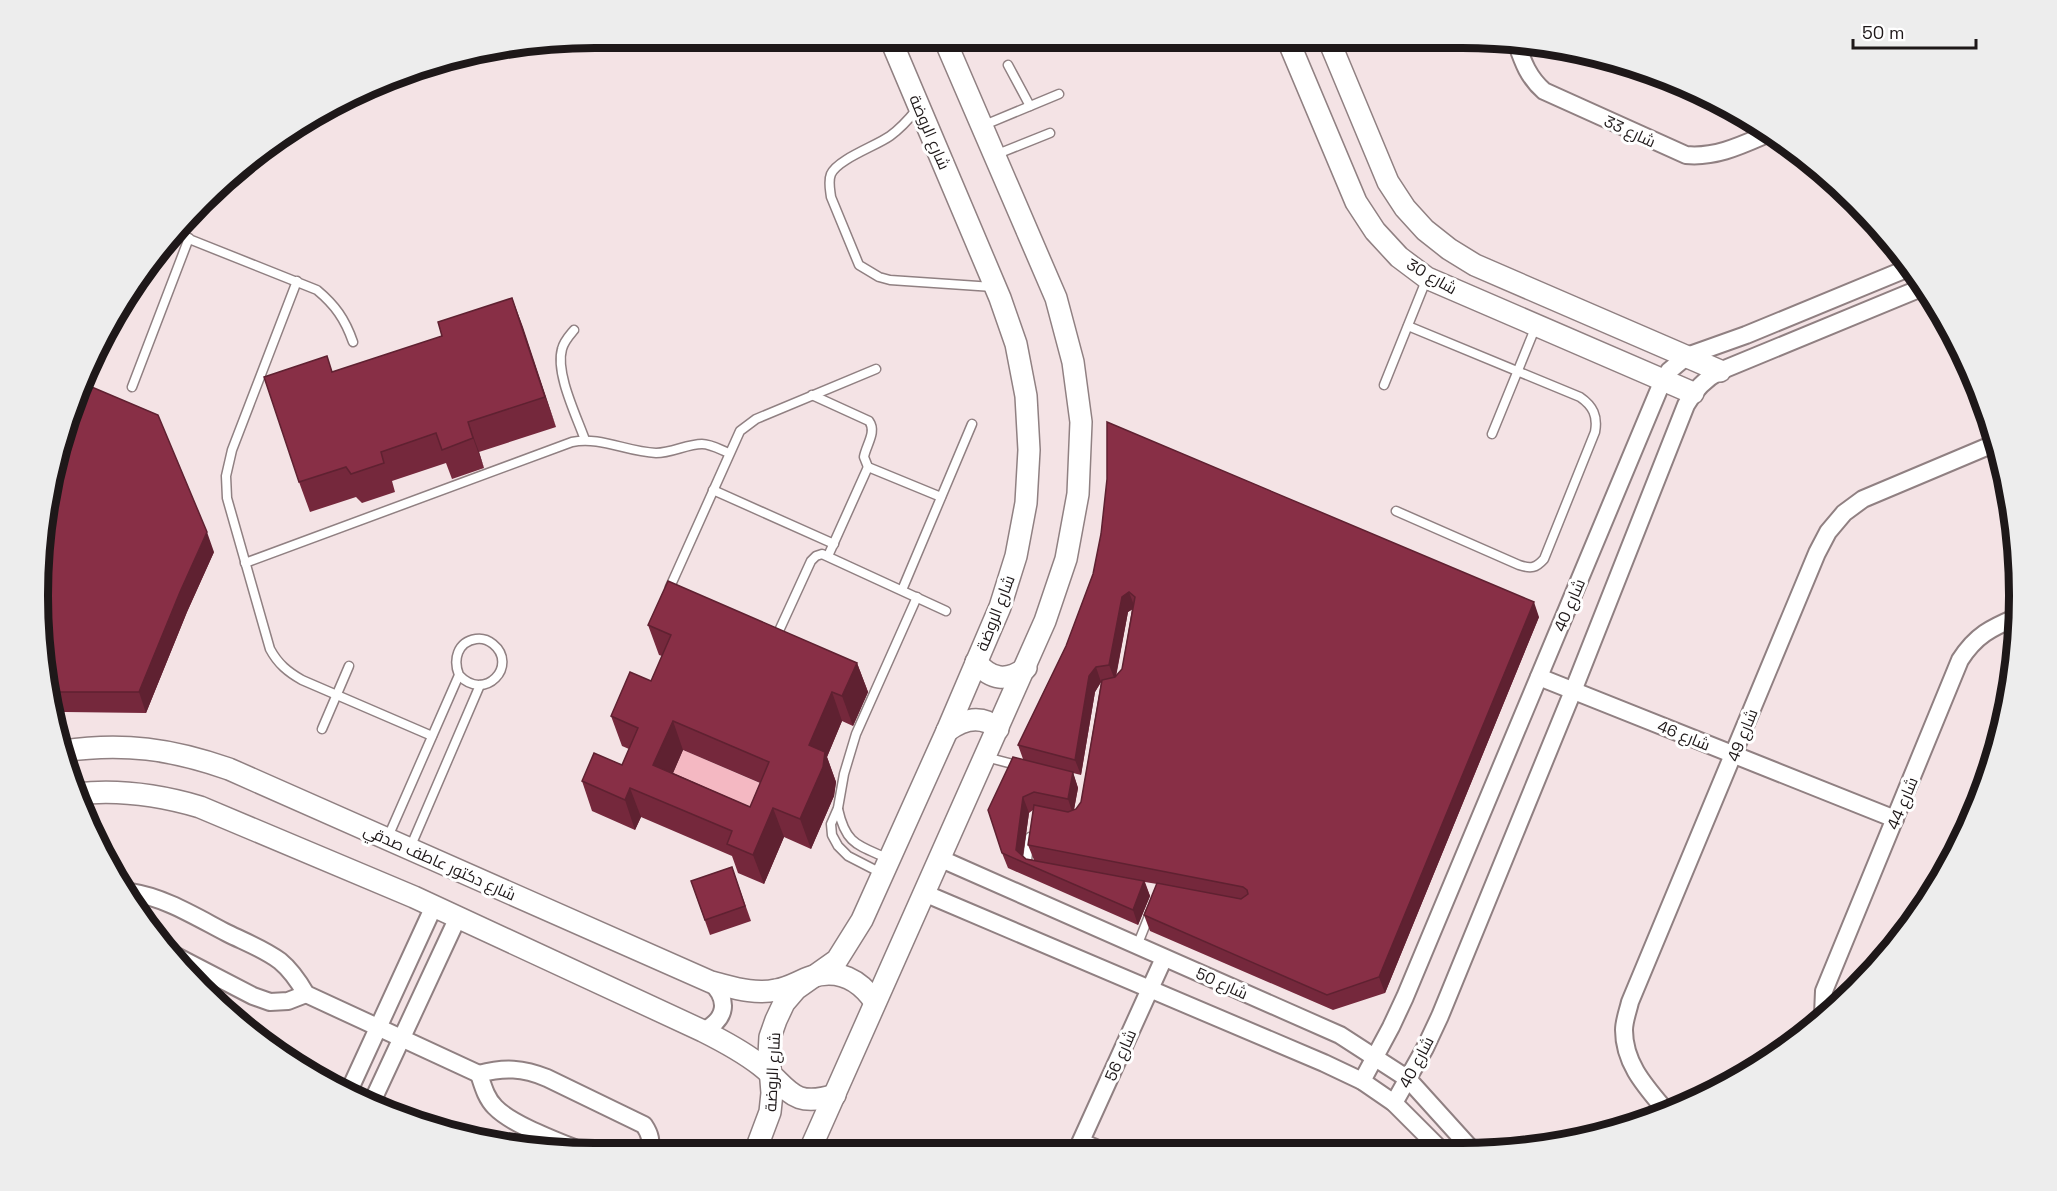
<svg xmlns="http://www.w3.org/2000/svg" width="2057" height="1191" viewBox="0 0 2057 1191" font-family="'Space Grotesk',Cairo,sans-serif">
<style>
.green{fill:#f4b8c2}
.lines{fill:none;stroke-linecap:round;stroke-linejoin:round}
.service-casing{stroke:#908082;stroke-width:11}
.minor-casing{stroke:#908082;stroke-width:20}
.tertiary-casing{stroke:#908082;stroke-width:24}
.service{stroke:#fff;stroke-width:8}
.minor{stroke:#fff;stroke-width:16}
.tertiary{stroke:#fff;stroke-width:21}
.wall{fill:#75283c;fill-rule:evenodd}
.shaded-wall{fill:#5f2131}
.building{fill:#882f46;stroke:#5f2131;stroke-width:1.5;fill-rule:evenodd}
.labels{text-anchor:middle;stroke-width:6;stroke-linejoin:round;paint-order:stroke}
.street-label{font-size:16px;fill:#1e1819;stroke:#fff}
.rim{fill:none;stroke:#1e1819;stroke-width:8}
</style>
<rect width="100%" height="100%" fill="#f4e3e5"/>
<path class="green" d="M 683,750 L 780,792 L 761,836 L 664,794 Z"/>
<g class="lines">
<g class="service-casing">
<g id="service">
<path d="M 1008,65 L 1030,106"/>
<path d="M 917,109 C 909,119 901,128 890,136 C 876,146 838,159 831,174 C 828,181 830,189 831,197 L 859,265 L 879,277 L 890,280 L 993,287"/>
<path d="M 982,126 L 1059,94"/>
<path d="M 995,155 L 1050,133"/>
<path d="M 179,235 L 317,290 C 335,305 345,319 353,342"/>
<path d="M 297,281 L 232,450 L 226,476 L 227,498 L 270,649 C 278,664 288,672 302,680 L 432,736"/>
<path d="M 574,330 C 569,336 564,341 562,349 C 555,373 577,417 585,440"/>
<path d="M 1384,385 L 1427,278"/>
<path d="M 132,387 L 189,238"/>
<path d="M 812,395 L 869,421 C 877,432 866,445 864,457 L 868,467 L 941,497"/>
<path d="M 1492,434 L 1536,326"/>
<path d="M 713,490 L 834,544"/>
<path d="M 1396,511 L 1519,565 C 1531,569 1536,568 1544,559 L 1595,432 C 1598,416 1593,406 1580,397 L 1408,326"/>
<path d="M 828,556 L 868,467"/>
<path d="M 245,563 L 572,442 C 600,436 627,452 656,453 C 672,453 687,444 702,444 C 711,444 721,450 729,453"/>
<path d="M 670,587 L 740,431 L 756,419 L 876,369"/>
<path d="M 902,590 L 972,424"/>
<path d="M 778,633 L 811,561 L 816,556 L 822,554 L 946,611"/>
<path d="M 322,729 L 349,666"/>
<path d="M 986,757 L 1020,766"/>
<path d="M 838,809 C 846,845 858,845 889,859"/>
<path d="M 388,837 L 459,675 C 453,660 457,642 476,639 C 482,638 488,640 493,644 C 519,665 485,703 459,675"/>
<path d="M 1030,837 L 1027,860 L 1027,863 L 1031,867"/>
<path d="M 410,848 L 480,685"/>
<path d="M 883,874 L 848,856 L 838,846 L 832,835 L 831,824 L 838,808 L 844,774 L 856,734 L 917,597"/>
<path d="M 1137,946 L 1151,911"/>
</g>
</g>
<g class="minor-casing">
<g id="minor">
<path d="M 1516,42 C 1523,62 1528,77 1544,91 L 1686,155 C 1717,158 1744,144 1772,132"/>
<path d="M 1539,677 L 1895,819"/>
<path d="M 939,858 L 1340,1035 L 1408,1079 L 1474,1152"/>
<path d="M 130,892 C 164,897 196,917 227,933 C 245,942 264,949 280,961 C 291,970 299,982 306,994 L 479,1074"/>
<path d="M 924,893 L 1324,1063 L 1362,1081 L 1394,1103 L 1443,1152"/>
<path d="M 174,955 L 253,996 L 270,1002 L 288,1001 L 306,994"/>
<path d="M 1823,1015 L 1824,991 L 1960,660 C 1976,635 1991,628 2017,617"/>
<path d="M 703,1031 C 727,1019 729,1000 711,982"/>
<path d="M 1362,1081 L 1391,1027 L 1405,997 L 1663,380 L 1669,371 L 1687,356 L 1746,335 L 1911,267"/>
<path d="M 349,1091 L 434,906"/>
<path d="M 372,1102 L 458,917"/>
<path d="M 1394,1103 L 1425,1048 L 1440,1016 L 1573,691 L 1686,405 C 1695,389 1705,379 1720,371 L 1926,286"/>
<path d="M 1667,1112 C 1646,1087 1624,1064 1624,1030 C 1624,1021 1628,1011 1630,1002 L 1817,553 L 1828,532 L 1844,513 L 1863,499 L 1996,443"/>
<path d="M 1081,1142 L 1105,1152"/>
<path d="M 584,1152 C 560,1142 512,1125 495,1107 C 486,1098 483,1086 479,1074 C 504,1067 523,1068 547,1078 L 644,1125 C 650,1134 652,1141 649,1152"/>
<path d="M 1076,1152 L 1164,958"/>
</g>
</g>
<g class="tertiary-casing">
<g id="tertiary">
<path d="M 1287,38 L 1356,202 L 1375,231 L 1399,257 L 1427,278 L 1693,393"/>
<path d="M 1328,38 L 1388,182 L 1405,208 L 1425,230 L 1449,249 L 1475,265 L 1720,371"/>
<path d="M 976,662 C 991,680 1007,682 1026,668"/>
<path d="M 947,731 C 963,719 982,714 998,729"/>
<path d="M 63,751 C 123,742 172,749 229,769 L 711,982 C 732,987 754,995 776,990 C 789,988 799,981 811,977 C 838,968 860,980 875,1002"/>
<path d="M 77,794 C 120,789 159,795 200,807 L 414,897 L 703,1031 C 723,1041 742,1051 760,1065 C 789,1087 790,1109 835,1095"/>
<path d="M 755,1152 L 770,1112 L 772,1093 L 769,1055 L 770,1037 L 776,1020 L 784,1003 L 796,989 L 837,960 L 862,920 L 947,731 L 1000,607 L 1016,556 L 1026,503 L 1029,450 L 1026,396 L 1016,344 L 1000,298 L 890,38"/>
<path d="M 809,1152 L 1045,621 L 1066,559 L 1078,494 L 1081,422 L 1073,362 L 1056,298 L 944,38"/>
</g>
</g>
<use href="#service" class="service"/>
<use href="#minor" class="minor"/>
<use href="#tertiary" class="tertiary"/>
</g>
<g class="wall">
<path d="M 512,298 L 556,427 L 479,452 L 484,468 L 452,479 L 446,463 L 392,481 L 395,492 L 362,503 L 356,497 L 310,512 L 299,482 L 442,336 Z"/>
<path d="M 214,552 L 187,612 L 146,713 L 65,712 L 57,714 L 38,596 Z"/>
<path d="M 1093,574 L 1539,617 L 1385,993 L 1333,1010 L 1150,931 L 1144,915 L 1157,884 L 1145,882 L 1150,896 L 1138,925 L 1008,868 L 1002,853 L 1023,759 L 1018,745 L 1066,646 ZM 1132,609 L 1122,669 L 1116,677 L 1128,612 ZM 1101,682 L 1081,802 L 1076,809 L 1074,810 L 1078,788 L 1073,773 L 1081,775 L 1095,692 ZM 1033,810 L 1028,845 L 1034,860 L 1026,859 L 1023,856 L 1029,813 Z"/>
<path d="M 648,625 L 857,663 L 868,692 L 853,726 L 842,721 L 827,757 L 836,782 L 834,796 L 811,849 L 784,837 L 764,884 L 738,873 L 732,856 L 641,817 L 635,830 L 592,811 L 582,781 L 622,765 L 629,749 L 622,746 L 611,716 L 651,681 L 662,656 L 659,655 ZM 683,750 L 760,783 L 750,807 L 673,773 Z"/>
<path d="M 732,867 L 751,921 L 710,935 L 691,881 Z"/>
</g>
<g class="shaded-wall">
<path d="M 512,298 L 523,327 L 556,427 L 545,397 Z"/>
<path d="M 468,422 L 479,452 L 484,468 L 473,438 Z"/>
<path d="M 207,532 L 214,552 L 187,612 L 146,713 L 139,692 L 180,592 Z"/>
<path d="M 1129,592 L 1135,608 L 1128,612 L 1115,680 L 1109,665 L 1122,597 Z"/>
<path d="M 1534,602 L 1539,617 L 1385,993 L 1379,977 Z"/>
<path d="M 857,663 L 868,692 L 853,726 L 842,696 Z"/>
<path d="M 1096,667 L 1101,682 L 1095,692 L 1081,775 L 1075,760 L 1089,676 Z"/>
<path d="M 832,692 L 842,721 L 827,757 L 836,782 L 834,796 L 811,849 L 800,819 L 809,745 Z"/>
<path d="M 673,721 L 683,750 L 664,794 L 653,765 Z"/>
<path d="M 1073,772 L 1078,788 L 1073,814 L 1068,799 Z"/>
<path d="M 630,788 L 641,817 L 635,830 L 625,800 Z"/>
<path d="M 1023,797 L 1029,813 L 1022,862 L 1016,850 Z"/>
<path d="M 773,808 L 784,837 L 764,884 L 753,855 Z"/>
<path d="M 1144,881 L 1150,896 L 1138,925 L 1133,910 Z"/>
</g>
<g class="building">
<path d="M 512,298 L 545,397 L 468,422 L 473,438 L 442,450 L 436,433 L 381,452 L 384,463 L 351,474 L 346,467 L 299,482 L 264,377 L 327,356 L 332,372 L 442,336 L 438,322 Z"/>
<path d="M 87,385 L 158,415 L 207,532 L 180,592 L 139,692 L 58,692 L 54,693 L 38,596 L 57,451 Z"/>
<path d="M 1107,422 L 1534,602 L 1379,977 L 1327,995 L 1144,915 L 1157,883 L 1241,899 L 1248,894 L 1247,890 L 1243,887 L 1028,845 L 1034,805 L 1068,812 L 1076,809 L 1081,802 L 1102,680 L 1115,677 L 1122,669 L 1135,597 L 1129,592 L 1122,597 L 1109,665 L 1096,667 L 1089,676 L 1075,760 L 1018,745 L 1066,646 L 1093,574 L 1101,534 L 1107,479 Z"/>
<path d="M 668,581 L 857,663 L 842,696 L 832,692 L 809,745 L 825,752 L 823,767 L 800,819 L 773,808 L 753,855 L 727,844 L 732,831 L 630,788 L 625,800 L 582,781 L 594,753 L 622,765 L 638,728 L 611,716 L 630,672 L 651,681 L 671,635 L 648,625 ZM 673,721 L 769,762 L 750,807 L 653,765 Z"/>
<path d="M 1013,757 L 1073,772 L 1068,799 L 1034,792 L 1023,797 L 1016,850 L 1026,859 L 1144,881 L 1133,910 L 1002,853 L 988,810 Z"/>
<path d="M 732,867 L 745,906 L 705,920 L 691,881 Z"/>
</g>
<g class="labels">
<g class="street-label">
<text transform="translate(1630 131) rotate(25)" y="6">شارع 33</text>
<text transform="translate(930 132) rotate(67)" y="6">شارع الروضة</text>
<text transform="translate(1432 276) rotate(30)" y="6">شارع 30</text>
<text transform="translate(1569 605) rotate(-67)" y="6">شارع 40</text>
<text transform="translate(995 613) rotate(-69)" y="6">شارع الروضة</text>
<text transform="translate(1684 735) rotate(22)" y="6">شارع 46</text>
<text transform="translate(1742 735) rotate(-68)" y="6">شارع 49</text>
<text transform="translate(1902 803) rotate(-67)" y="6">شارع 44</text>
<text transform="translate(440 862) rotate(24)" y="6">شارع دكتور عاطف صدقي</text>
<text transform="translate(1222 983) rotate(24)" y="6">شارع 50</text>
<text transform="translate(1120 1055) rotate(-66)" y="6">شارع 56</text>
<text transform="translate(1416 1062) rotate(-62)" y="6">شارع 40</text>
<text transform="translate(772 1072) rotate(-87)" y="6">شارع الروضة</text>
</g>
</g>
<path d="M0 0H2057V1191H0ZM595 48H1462A547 547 0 0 1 2009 595V596A547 547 0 0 1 1462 1143H595A547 547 0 0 1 48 596V595A547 547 0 0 1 595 48Z" fill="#ededed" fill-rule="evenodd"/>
<path class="rim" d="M595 48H1462A547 547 0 0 1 2009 595V596A547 547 0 0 1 1462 1143H595A547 547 0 0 1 48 596V595A547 547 0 0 1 595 48Z"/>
<path d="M1853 39v9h123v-9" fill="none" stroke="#1e1819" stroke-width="3"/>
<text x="1862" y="39" font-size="18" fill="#1e1819" stroke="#ffffff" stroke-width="4.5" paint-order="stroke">50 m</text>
</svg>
